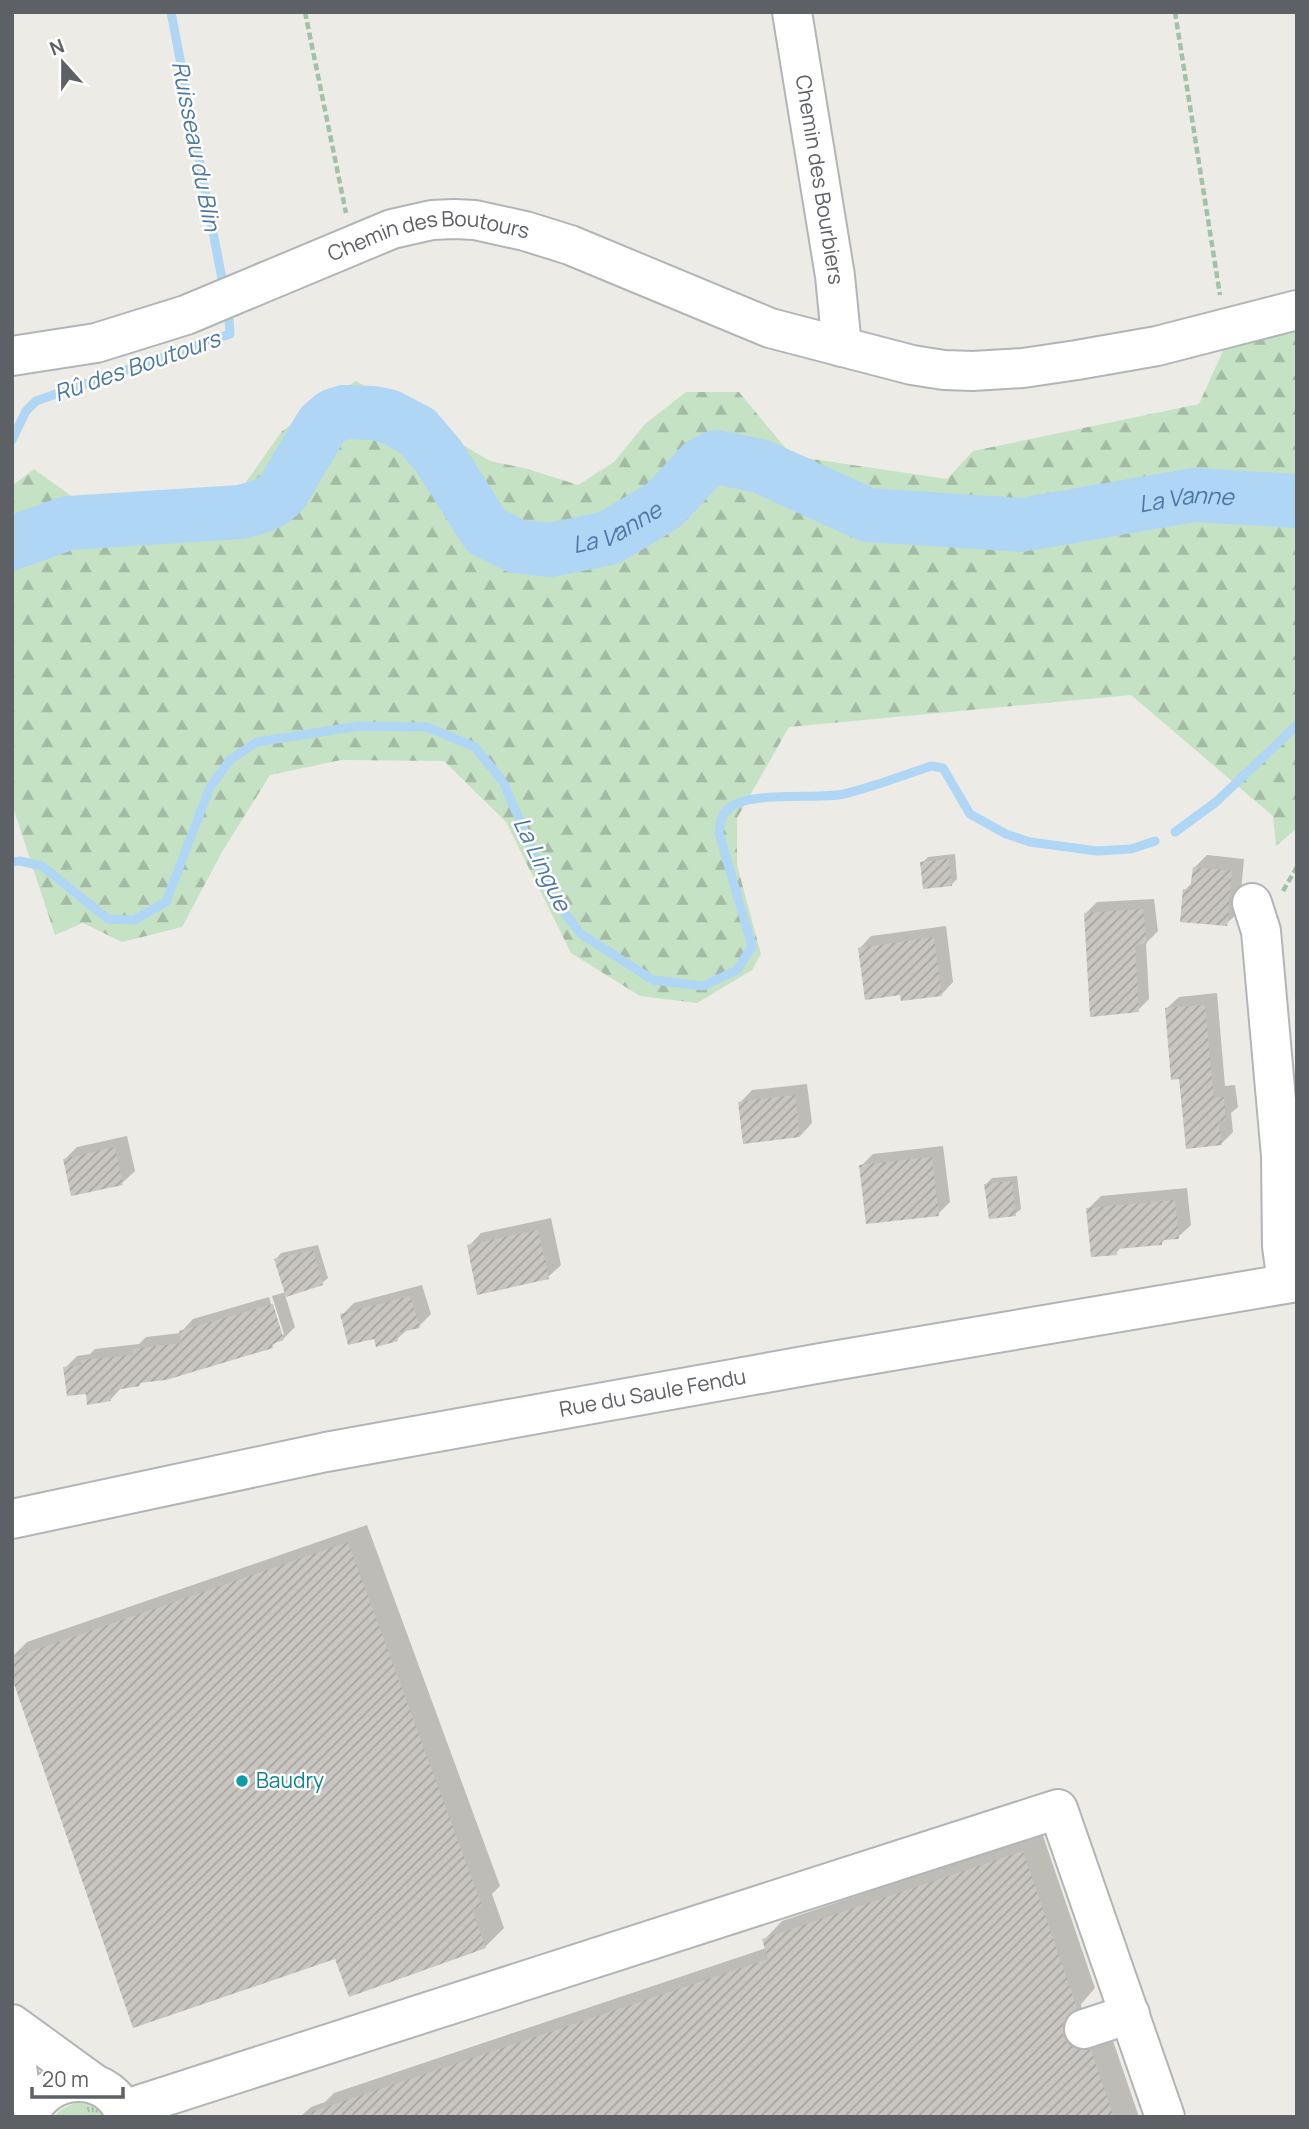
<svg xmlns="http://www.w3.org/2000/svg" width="1309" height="2129" viewBox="0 0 1309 2129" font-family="Manrope,sans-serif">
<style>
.grass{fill:url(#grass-tufts)}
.forest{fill:url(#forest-firs)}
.shadow{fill:#0003}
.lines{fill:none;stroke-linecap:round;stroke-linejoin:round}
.stream{stroke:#afd6f4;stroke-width:9}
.river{stroke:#afd6f4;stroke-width:54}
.building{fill:url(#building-hatch)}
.minor-casing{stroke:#b2b5b8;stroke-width:42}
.path{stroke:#9fc2a9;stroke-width:4.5;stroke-dasharray:7 3.5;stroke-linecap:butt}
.minor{stroke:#fff;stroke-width:38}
.culture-dot{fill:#0f9aa8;stroke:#fff;stroke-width:2.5}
.labels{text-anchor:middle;stroke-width:5;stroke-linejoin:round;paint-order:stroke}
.street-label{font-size:21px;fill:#5d6064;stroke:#fff}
.culture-label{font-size:21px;fill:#0d838f;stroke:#fff;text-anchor:start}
.water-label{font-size:23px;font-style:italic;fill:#4d78a4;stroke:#fff}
</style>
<defs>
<pattern id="grass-tufts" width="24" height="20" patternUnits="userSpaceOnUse" patternTransform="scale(1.75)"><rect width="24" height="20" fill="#c5e2c5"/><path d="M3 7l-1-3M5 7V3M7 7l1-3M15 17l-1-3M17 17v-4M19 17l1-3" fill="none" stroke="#a3bba4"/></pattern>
<pattern id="forest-firs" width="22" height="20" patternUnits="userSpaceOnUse" patternTransform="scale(1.75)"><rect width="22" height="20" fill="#c5e2c5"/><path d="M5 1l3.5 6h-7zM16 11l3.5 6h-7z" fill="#a3bba4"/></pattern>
<pattern id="building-hatch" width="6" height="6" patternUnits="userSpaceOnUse" patternTransform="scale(1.75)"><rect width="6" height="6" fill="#c9c6c2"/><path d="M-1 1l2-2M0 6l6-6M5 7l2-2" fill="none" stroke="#a6a4a1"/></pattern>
</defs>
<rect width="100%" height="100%" fill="#edebe5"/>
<path class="grass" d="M 76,2103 C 88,2103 97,2107 104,2117 L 55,2117 C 60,2109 67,2106 76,2103 Z"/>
<path class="forest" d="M 1297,328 L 1297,828 L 1276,846 L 1273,816 L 1131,695 L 789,727 L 737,818 L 737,865 L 761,954 L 752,970 L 697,1003 L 640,996 L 571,953 L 506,822 L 444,761 L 341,760 L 270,775 L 222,852 L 182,927 L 122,942 L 83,923 L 55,935 L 12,804 L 12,486 L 34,469 L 89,509 L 239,492 L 282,431 L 356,381 L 490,461 L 528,469 L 578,485 L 614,462 L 645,424 L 686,392 L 739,392 L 792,456 L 947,479 L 973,451 L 1199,404 L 1226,344 Z"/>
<g class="shadow">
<path d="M 955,854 L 957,879 L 951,885 L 922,863 L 928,857 Z"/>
<path d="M 1207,855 L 1244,859 L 1239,912 L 1226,924 L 1185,890 L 1193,882 L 1194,868 Z"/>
<path d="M 1154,899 L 1158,931 L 1146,943 L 1149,999 L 1138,1010 L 1086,913 L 1097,902 Z"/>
<path d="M 946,926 L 953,982 L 942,994 L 860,948 L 871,936 Z"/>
<path d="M 1217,993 L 1225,1086 L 1235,1085 L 1238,1107 L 1231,1113 L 1233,1132 L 1221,1144 L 1181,1077 L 1166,1009 L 1179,997 Z"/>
<path d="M 807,1084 L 812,1123 L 800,1136 L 740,1103 L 752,1090 Z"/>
<path d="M 127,1136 L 135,1171 L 122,1183 L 65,1159 L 77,1147 Z"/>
<path d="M 943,1146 L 950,1202 L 938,1214 L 861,1166 L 873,1154 Z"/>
<path d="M 1017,1176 L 1021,1209 L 1015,1214 L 986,1184 L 992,1178 Z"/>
<path d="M 1187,1188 L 1191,1225 L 1178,1237 L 1166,1238 L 1162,1243 L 1122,1246 L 1116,1253 L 1088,1209 L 1101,1196 Z"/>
<path d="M 551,1218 L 561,1265 L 548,1277 L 469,1246 L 481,1233 Z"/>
<path d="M 318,1245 L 328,1278 L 322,1283 L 285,1295 L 295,1327 L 283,1339 L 277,1341 L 272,1346 L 143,1381 L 139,1385 L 122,1387 L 110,1400 L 87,1392 L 65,1368 L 77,1356 L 90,1354 L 95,1349 L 139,1344 L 146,1337 L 181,1333 L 181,1332 L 193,1319 L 269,1297 L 281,1337 L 284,1334 L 272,1296 L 286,1292 L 276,1259 L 281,1253 Z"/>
<path d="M 422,1285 L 431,1314 L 419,1326 L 408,1329 L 397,1339 L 375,1337 L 342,1315 L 354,1303 Z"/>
<path d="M 367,1525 L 500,1886 L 492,1894 L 504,1928 L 485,1947 L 336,1957 L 12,1672 L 12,1657 L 27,1642 Z"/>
<path d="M 1042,1833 L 1095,1988 L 1081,2004 L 1082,2017 L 1110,2032 L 1139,2117 L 300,2117 L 311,2107 L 325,2102 L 334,2093 L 766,1948 L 764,1940 L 782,1921 Z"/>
</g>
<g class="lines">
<g class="stream">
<path d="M 171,12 L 222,279"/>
<path d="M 12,440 L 26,411 L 36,401 L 230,334 L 229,320"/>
<path d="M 1175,832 L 1216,802 L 1297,725"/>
<path d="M 12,862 L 20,861 L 42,866 L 108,919 L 134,920 L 166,902 L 210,787 L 231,759 L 257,742 L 359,726 L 427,727 L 475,747 L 503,782 L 555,901 L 581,934 L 653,980 L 703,986 L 737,970 L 752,946 L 719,833 C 720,824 721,815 728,809 C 747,790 818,800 844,794 C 873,787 902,776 931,766 L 943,768 L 970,814 L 1006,834 L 1030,842 L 1097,851 L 1131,849 L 1155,841"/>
</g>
<path class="river" id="s1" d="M 12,543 L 68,523 L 240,512 C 257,508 271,505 283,491 L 322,425 L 334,415 L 344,412 L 373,413 L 388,416 L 417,431 L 439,457 L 486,531 L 516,546 L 550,550 L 609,538 L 664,505 L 702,464 L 716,457 L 760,466 L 868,515 L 1021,525 L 1194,495 L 1297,501"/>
</g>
<g class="building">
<path d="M 949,859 L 952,886 L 923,889 L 920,862 Z"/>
<path d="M 1193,867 L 1232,871 L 1227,926 L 1180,922 L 1183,889 L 1190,890 Z"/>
<path d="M 1143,909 L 1147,943 L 1135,945 L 1139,1012 L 1090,1017 L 1084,913 Z"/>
<path d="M 934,937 L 942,996 L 901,1001 L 900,995 L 865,1000 L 858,948 Z"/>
<path d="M 1205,1005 L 1214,1098 L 1224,1097 L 1226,1121 L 1219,1121 L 1222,1145 L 1186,1149 L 1179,1079 L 1171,1080 L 1165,1008 Z"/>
<path d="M 795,1095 L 800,1137 L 743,1144 L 738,1102 Z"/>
<path d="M 115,1147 L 123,1185 L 71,1196 L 63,1159 Z"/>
<path d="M 932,1157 L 939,1216 L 866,1224 L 859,1165 Z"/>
<path d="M 1012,1181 L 1016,1216 L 989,1219 L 984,1184 Z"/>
<path d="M 1175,1200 L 1179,1239 L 1162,1240 L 1162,1245 L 1116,1249 L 1117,1255 L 1091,1257 L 1086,1208 Z"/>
<path d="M 538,1230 L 549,1279 L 477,1295 L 467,1245 Z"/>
<path d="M 313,1250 L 323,1285 L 286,1297 L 274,1259 Z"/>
<path d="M 410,1296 L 420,1328 L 396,1333 L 398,1341 L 376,1347 L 374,1339 L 348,1345 L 340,1314 Z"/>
<path d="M 273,1304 L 284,1340 L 272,1344 L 273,1348 L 166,1380 L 139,1383 L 140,1386 L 109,1391 L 111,1401 L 87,1405 L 86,1394 L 67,1396 L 63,1367 L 82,1365 L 81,1360 L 133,1355 L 132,1349 L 182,1343 L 179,1331 Z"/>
<path d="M 348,1542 L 482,1906 L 472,1910 L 486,1948 L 349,1997 L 335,1959 L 133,2028 L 12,1678 L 12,1658 Z"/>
<path d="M 1023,1851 L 1077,2008 L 1068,2014 L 1063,2024 L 1063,2036 L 1069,2045 L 1079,2050 L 1091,2050 L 1114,2117 L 312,2117 L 311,2112 L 768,1959 L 762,1939 Z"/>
</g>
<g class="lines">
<g class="minor-casing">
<g id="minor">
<path id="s2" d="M 792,12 L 835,276 L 842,347"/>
<path id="s3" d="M 12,356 L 96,343 L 186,315 L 392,229 L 432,220 L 454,219 L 475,220 L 525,231 L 570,245 L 770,328 L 912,365 L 944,370 L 973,371 L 1023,368 L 1077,360 L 1157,346 L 1297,310"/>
<path d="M 1252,903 L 1261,931 L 1281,1156 L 1282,1246 L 1287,1282"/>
<path id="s4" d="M 12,1519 L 326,1452 L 821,1363 L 1297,1282"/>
<path d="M 12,2024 L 96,2085"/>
<path d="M 1084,2029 L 1130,2014"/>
<path d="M 12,2031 L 24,2117"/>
<path d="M 123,2110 L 1058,1809 L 1165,2117"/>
<path d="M 29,2117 C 44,2072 112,2069 125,2117"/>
</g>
</g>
<g class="path">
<path d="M 305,12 L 346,213"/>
<path d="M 1175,12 L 1220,295"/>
<path d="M 1283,891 L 1297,867"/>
</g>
<use href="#minor" class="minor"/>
</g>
<circle class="culture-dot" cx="242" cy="1781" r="7"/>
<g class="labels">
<g class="street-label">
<text dy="7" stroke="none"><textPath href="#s2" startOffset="170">Chemin des Bourbiers</textPath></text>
<text dy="7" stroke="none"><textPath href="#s3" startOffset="438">Chemin des Boutours</textPath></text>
<text dy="7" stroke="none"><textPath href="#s4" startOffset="653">Rue du Saule Fendu</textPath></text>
</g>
<g class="culture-label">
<text x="256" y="1788">Baudry</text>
</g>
<g class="water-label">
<text transform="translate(196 146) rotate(79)" y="8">Ruisseau du Blin</text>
<text transform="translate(137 366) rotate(-19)" y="8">Rû des Boutours</text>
<text dy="8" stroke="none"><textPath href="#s1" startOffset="1330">La Vanne</textPath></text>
<text dy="8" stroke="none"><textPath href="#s1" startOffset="721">La Vanne</textPath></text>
<text transform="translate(542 864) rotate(64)" y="8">La Lingue</text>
</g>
</g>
<rect width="1309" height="2129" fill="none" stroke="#5d6064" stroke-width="28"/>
<g transform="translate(63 63) rotate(339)" stroke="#ffffff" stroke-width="5" paint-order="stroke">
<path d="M0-5L12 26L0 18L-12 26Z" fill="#5d6064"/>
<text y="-10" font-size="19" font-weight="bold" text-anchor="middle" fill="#5d6064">N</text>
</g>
<path d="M32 2087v10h91v-10" fill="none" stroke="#5d6064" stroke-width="3.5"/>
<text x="42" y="2087" font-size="21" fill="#5d6064" stroke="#ffffff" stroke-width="5" paint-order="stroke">20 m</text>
</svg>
